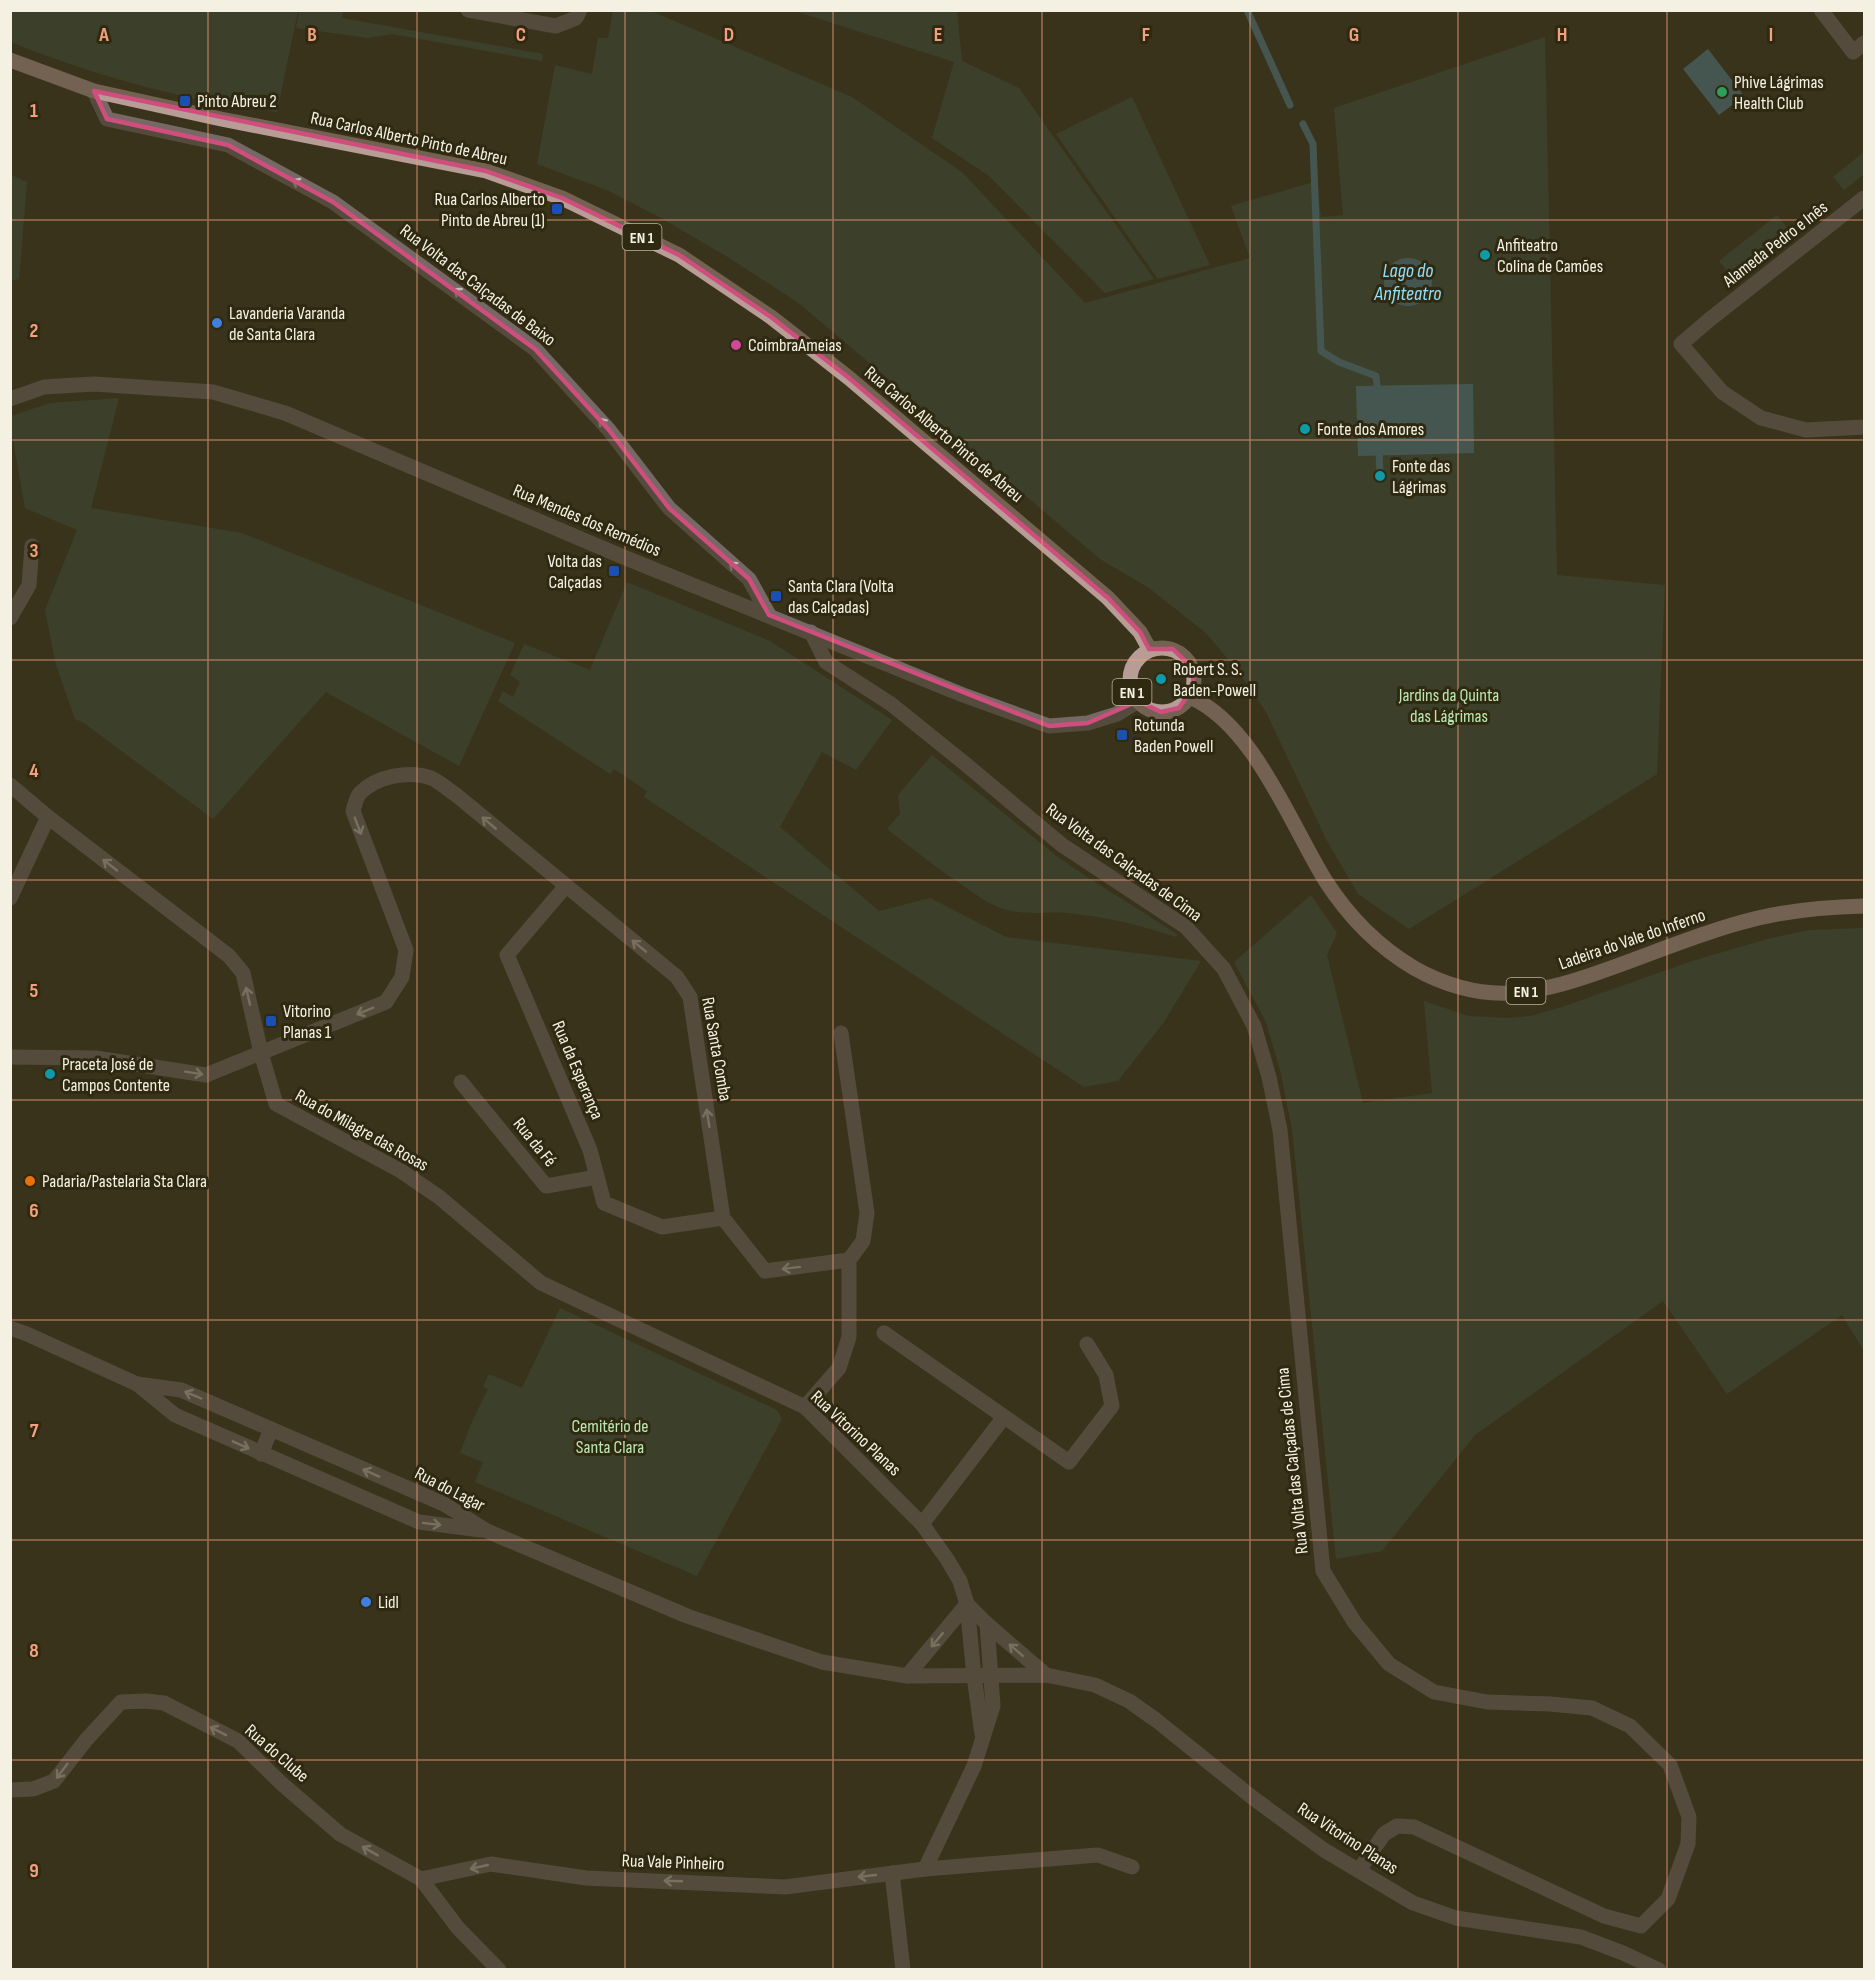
<svg xmlns="http://www.w3.org/2000/svg" width="1875" height="1980" viewBox="0 0 1875 1980" font-family="'Sofia Sans Condensed',sans-serif">
<style>
.green{fill:#3e503c}
.water{fill:#538293}
.lines{fill:none;stroke-linecap:round;stroke-linejoin:round}
.stream{stroke:#538293;stroke-width:7}
.pedestrian{stroke:#766965;stroke-width:15}
.minor{stroke:#766965;stroke-width:15}
.tertiary{stroke:#766965;stroke-width:15}
.primary{stroke:#b89c96;stroke-width:15}
.oneway{stroke:#c2bbb0}
.marked{fill:none;stroke:#cf4e7d;stroke-width:4.5;stroke-linejoin:round}
.grid{fill:none;stroke:#f2a07f;stroke-width:1.5;stroke-opacity:0.55}
.leisure-dot{fill:#2e9e5b;stroke:#302911;stroke-width:2}
.transit-dot{fill:#1a4fb4;stroke:#302911;stroke-width:2}
.culture-dot{fill:#0f9aa8;stroke:#302911;stroke-width:2}
.shop-dot{fill:#3f7fe0;stroke:#302911;stroke-width:2}
.hotel-dot{fill:#d1479c;stroke:#302911;stroke-width:2}
.food-dot{fill:#e8710a;stroke:#302911;stroke-width:2}
.labels{text-anchor:middle;stroke-width:6;stroke-linejoin:round;paint-order:stroke}
.shield{fill:#302911;stroke:#bab5a3;stroke-width:1.5}
.shield-label{font-size:16px;font-weight:bold;fill:#f5f1e2}
.poi-label{font-size:18px;fill:#f5f1e2;stroke:#302911;text-anchor:start}
.street-label{font-size:18px;fill:#f5f1e2;stroke:#302911}
.park-label{font-size:18px;fill:#b9e8b2;stroke:#302911}
.water-label{font-size:20px;font-style:italic;fill:#90e0fc;stroke:#302911}
.grid-label{font-size:20px;text-anchor:middle;font-weight:bold;fill:#f2a07f;stroke:#302911;stroke-width:6;stroke-linejoin:round;paint-order:stroke}
</style>
<rect width="100%" height="100%" fill="#3a331b"/>
<g class="green">
<path d="M 10,11 L 11,10 L 298,11 L 277,112 C 247,107 216,103 186,97 C 127,83 67,65 11,42 Z"/>
<path d="M 299,11 L 343,11 L 342,18 L 543,54 L 542,61 L 392,34 L 368,38 L 296,28 Z"/>
<path d="M 613,11 L 651,11 L 852,97 L 962,172 L 1085,303 L 1250,258 L 1231,206 L 1317,181 L 1321,217 L 1343,215 L 1334,108 L 1545,37 L 1557,575 L 1665,585 L 1657,774 L 1409,929 L 1358,894 L 1326,839 L 1266,712 L 1238,671 L 1206,633 L 1149,588 L 1100,559 L 800,304 L 731,259 L 661,218 L 609,191 L 537,164 L 555,65 L 592,74 L 598,38 L 608,38 Z"/>
<path d="M 795,11 L 957,11 L 962,61 L 1019,88 L 1154,279 L 1105,293 L 989,176 L 932,138 L 954,62 Z"/>
<path d="M 1132,97 L 1210,265 L 1158,279 L 1056,134 Z"/>
<path d="M 1864,152 L 1864,174 L 1844,190 L 1833,177 Z"/>
<path d="M 11,175 L 27,182 L 19,279 L 11,281 Z"/>
<path d="M 1777,215 L 1791,233 L 1733,279 L 1719,261 Z"/>
<path d="M 119,398 L 91,508 L 242,533 L 515,643 L 459,766 L 326,692 L 213,819 L 84,723 L 75,719 L 56,665 L 45,610 L 77,530 L 25,508 L 11,429 L 11,416 L 50,403 Z"/>
<path d="M 627,582 L 770,641 L 892,720 L 856,770 L 822,752 L 780,827 L 879,911 L 930,898 L 1006,937 L 1201,961 L 1164,1022 L 1118,1081 L 1084,1087 L 644,797 L 647,791 L 614,769 L 610,774 L 498,701 L 503,691 L 513,697 L 520,682 L 510,675 L 524,644 L 590,670 Z"/>
<path d="M 932,755 L 1054,854 L 1084,875 L 1177,934 L 1176,937 C 1140,925 1106,917 1068,913 C 1047,911 1026,916 1004,909 C 990,905 977,895 965,887 C 938,869 913,849 887,829 L 900,814 L 898,795 Z"/>
<path d="M 1311,895 L 1337,933 L 1327,955 L 1363,1103 L 1432,1093 L 1424,1001 L 1469,1016 L 1507,1018 L 1531,1016 L 1565,1006 L 1692,961 L 1771,938 L 1810,930 L 1864,928 L 1864,1351 L 1842,1315 L 1727,1394 L 1663,1301 L 1475,1435 L 1382,1551 L 1336,1559 L 1292,1129 L 1281,1074 L 1266,1022 L 1234,962 Z"/>
<path d="M 560,1308 L 777,1410 L 782,1419 L 697,1576 L 475,1482 L 483,1462 L 460,1453 L 471,1424 L 488,1389 L 483,1387 L 489,1374 L 522,1388 Z"/>
</g>
<g class="water">
<path d="M 1708,49 L 1744,96 L 1719,115 L 1683,69 Z"/>
<circle cx="1408" cy="282" r="24"/>
<path d="M 1473,384 L 1474,453 L 1358,456 L 1356,386 Z"/>
</g>
<g class="lines">
<g class="stream">
<path d="M 1247,10 L 1290,105"/>
<path d="M 1303,124 L 1313,144 L 1321,351 L 1339,362 L 1376,376 L 1378,395"/>
<path d="M 1379,448 L 1380,476"/>
</g>
<g class="pedestrian">
<path d="M 1821,10 L 1853,52 L 1864,43"/>
<path d="M 1709,320 L 1864,198"/>
</g>
<g class="minor">
<path d="M 468,10 L 556,26 L 576,18 L 580,10"/>
<path d="M 94,91 L 107,119 L 228,145 L 333,202 L 535,349 L 609,430 L 669,508 L 749,579 L 769,615"/>
<path d="M 1709,320 L 1681,344 L 1722,392 L 1761,418 L 1806,430 L 1864,427"/>
<path d="M 10,618 L 29,585 L 32,546"/>
<path d="M 811,632 L 826,662 L 891,704 L 963,762 L 1062,845 L 1186,927 L 1224,969 L 1254,1026 L 1269,1077 L 1280,1130 L 1323,1571 L 1355,1623 L 1389,1664 L 1434,1692 L 1487,1702 L 1550,1704 L 1592,1708 L 1630,1726 L 1670,1765 L 1689,1817 L 1688,1844 L 1668,1899 L 1641,1926 L 1604,1916 L 1414,1827 L 1397,1826 L 1384,1834 L 1359,1870"/>
<path d="M 10,785 L 48,817 L 229,956 L 243,973 L 261,1053 L 276,1104 L 401,1171 L 439,1197 L 541,1283 L 805,1407 L 922,1524 L 947,1559 L 960,1581 L 967,1604 L 987,1624 L 1046,1675"/>
<path d="M 565,887 L 507,955 L 590,1150 L 604,1203 L 662,1227 L 723,1218"/>
<path d="M 10,898 L 48,817"/>
<path d="M 10,1057 L 96,1058 L 206,1075 L 386,1002 L 402,977 L 406,950 L 353,811 C 355,805 356,797 360,793 C 377,776 409,770 431,778 C 440,782 447,789 455,794 L 677,977 L 690,997 L 723,1218 L 765,1271 L 849,1260"/>
<path d="M 461,1082 L 546,1186 L 597,1177"/>
<path d="M 884,1333 L 1069,1462 L 1112,1406 L 1106,1375 L 1087,1344"/>
<path d="M 805,1407 L 839,1368 L 849,1337 L 849,1260 L 863,1241 L 867,1213 L 841,1033"/>
<path d="M 261,1454 L 271,1429"/>
<path d="M 922,1524 L 1004,1417"/>
<path d="M 967,1604 L 974,1676 L 982,1734"/>
<path d="M 907,1676 L 967,1604"/>
<path d="M 10,1790 L 33,1789 L 54,1781 L 86,1740 L 121,1702 L 146,1701 L 164,1703 L 238,1741 L 281,1783 L 340,1834 L 421,1879 L 458,1928 L 499,1970"/>
<path d="M 925,1869 L 974,1766 L 993,1706 L 987,1624"/>
<path d="M 892,1873 L 903,1970"/>
<path d="M 421,1879 L 491,1864 L 586,1878 L 785,1887 L 925,1869 L 1098,1855 L 1132,1867"/>
</g>
<g class="tertiary">
<path d="M 10,399 L 44,387 L 94,384 L 213,392 L 285,413 L 621,556 L 963,695 L 1049,726 L 1088,723 L 1117,714 L 1138,701"/>
<path d="M 10,1328 L 27,1334 L 137,1384 L 175,1415 L 419,1522 L 481,1530"/>
<path d="M 137,1384 L 181,1390 L 444,1504 L 487,1531 L 687,1616 L 822,1662 L 907,1676 L 1046,1675 L 1095,1685 L 1129,1701 L 1156,1720 L 1253,1798 L 1324,1850 L 1413,1903 L 1456,1918 L 1581,1937 L 1623,1953 L 1659,1970"/>
</g>
<g class="primary">
<path d="M 10,60 L 94,91 L 221,119 L 486,171 L 562,198 L 679,255 L 771,317 L 849,378 L 1108,598 L 1140,632 L 1150,650"/>
<circle cx="1162" cy="680" r="32"/>
<path d="M 1190,697 C 1253,724 1290,823 1325,880 C 1348,916 1377,946 1414,968 C 1442,984 1477,995 1510,993 C 1545,991 1578,980 1611,968 C 1653,953 1696,935 1739,923 C 1780,911 1822,907 1864,906"/>
</g>
</g>
<defs><path id="oneway-shaft" d="M-6 0H5M1.5-3L5.5 0L1.5 3" fill="none" stroke-width="1.6" stroke-linecap="round" stroke-linejoin="round" transform="scale(1.5)"/></defs>
<g class="oneway">
<use href="#oneway-shaft" transform="translate(300 184) rotate(-152)"/>
<use href="#oneway-shaft" transform="translate(461 294) rotate(-144)"/>
<use href="#oneway-shaft" transform="translate(605 425) rotate(-132)"/>
<use href="#oneway-shaft" transform="translate(736 568) rotate(-139)"/>
<use href="#oneway-shaft" transform="translate(489 823) rotate(-140)"/>
<use href="#oneway-shaft" transform="translate(358 826) rotate(69)"/>
<use href="#oneway-shaft" transform="translate(110 865) rotate(-142)"/>
<use href="#oneway-shaft" transform="translate(639 946) rotate(-141)"/>
<use href="#oneway-shaft" transform="translate(248 996) rotate(-103)"/>
<use href="#oneway-shaft" transform="translate(365 1011) rotate(158)"/>
<use href="#oneway-shaft" transform="translate(194 1073) rotate(9)"/>
<use href="#oneway-shaft" transform="translate(708 1118) rotate(-99)"/>
<use href="#oneway-shaft" transform="translate(791 1268) rotate(173)"/>
<use href="#oneway-shaft" transform="translate(193 1395) rotate(-157)"/>
<use href="#oneway-shaft" transform="translate(241 1445) rotate(24)"/>
<use href="#oneway-shaft" transform="translate(371 1473) rotate(-156)"/>
<use href="#oneway-shaft" transform="translate(432 1524) rotate(7)"/>
<use href="#oneway-shaft" transform="translate(937 1640) rotate(130)"/>
<use href="#oneway-shaft" transform="translate(1016 1650) rotate(-139)"/>
<use href="#oneway-shaft" transform="translate(218 1731) rotate(-153)"/>
<use href="#oneway-shaft" transform="translate(62 1771) rotate(127)"/>
<use href="#oneway-shaft" transform="translate(370 1851) rotate(-151)"/>
<use href="#oneway-shaft" transform="translate(479 1867) rotate(167)"/>
<use href="#oneway-shaft" transform="translate(867 1876) rotate(174)"/>
<use href="#oneway-shaft" transform="translate(673 1881) rotate(-178)"/>
</g>
<path d="M0 0H1875V1980H0ZM 94,91 L 486,171 L 562,198 L 679,255 L 771,317 L 849,378 L 1108,598 L 1140,632 L 1149,649 L 1173,649 L 1192,668 L 1194,686 L 1179,708 L 1161,712 L 1138,701 L 1088,723 L 1049,726 L 769,615 L 749,579 L 669,508 L 609,430 L 535,349 L 333,202 L 228,145 L 107,119 Z" fill="#3a331b" fill-opacity=".55" fill-rule="evenodd"/>
<path class="marked" d="M 94,91 L 486,171 L 562,198 L 679,255 L 771,317 L 849,378 L 1108,598 L 1140,632 L 1149,649 L 1173,649 L 1192,668 L 1194,686 L 1179,708 L 1161,712 L 1138,701 L 1088,723 L 1049,726 L 769,615 L 749,579 L 669,508 L 609,430 L 535,349 L 333,202 L 228,145 L 107,119 Z"/>
<path class="grid" d="M 208,10 L 208,1970M 417,10 L 417,1970M 625,10 L 625,1970M 833,10 L 833,1970M 1042,10 L 1042,1970M 1250,10 L 1250,1970M 1458,10 L 1458,1970M 1667,10 L 1667,1970M 10,220 L 1864,220M 10,440 L 1864,440M 10,660 L 1864,660M 10,880 L 1864,880M 10,1100 L 1864,1100M 10,1320 L 1864,1320M 10,1540 L 1864,1540M 10,1760 L 1864,1760"/>
<circle class="leisure-dot" cx="1722" cy="92" r="6"/>
<g class="transit-dot">
<rect x="179" y="95" width="12" height="12" rx="3"/>
<rect x="551" y="203" width="12" height="12" rx="3"/>
<rect x="608" y="565" width="12" height="12" rx="3"/>
<rect x="770" y="590" width="12" height="12" rx="3"/>
<rect x="1116" y="729" width="12" height="12" rx="3"/>
<rect x="265" y="1015" width="12" height="12" rx="3"/>
</g>
<g class="culture-dot">
<circle cx="1485" cy="255" r="6"/>
<circle cx="1305" cy="429" r="6"/>
<circle cx="1380" cy="476" r="6"/>
<circle cx="1161" cy="679" r="6"/>
<circle cx="50" cy="1074" r="6"/>
</g>
<g class="shop-dot">
<circle cx="217" cy="323" r="6"/>
<circle cx="366" cy="1602" r="6"/>
</g>
<circle class="hotel-dot" cx="736" cy="345" r="6"/>
<circle class="food-dot" cx="30" cy="1181" r="6"/>
<g class="labels">
<g class="shield">
<rect x="622.5" y="224" width="39" height="26" rx="4.5"/>
<rect x="1112.5" y="679" width="39" height="26" rx="4.5"/>
<rect x="1506.5" y="978" width="39" height="26" rx="4.5"/>
</g>
<g class="shield-label">
<text x="642" y="243">EN 1</text>
<text x="1132" y="698">EN 1</text>
<text x="1526" y="997">EN 1</text>
</g>
<g class="poi-label">
<text x="1734" y="88">Phive Lágrimas<tspan x="1734" dy="21">Health Club</tspan></text>
<text x="197" y="107">Pinto Abreu 2</text>
<text x="545" y="205" text-anchor="end">Rua Carlos Alberto<tspan x="545" dy="21">Pinto de Abreu (1)</tspan></text>
<text x="1497" y="251">Anfiteatro<tspan x="1497" dy="21">Colina de Camões</tspan></text>
<text x="229" y="319">Lavanderia Varanda<tspan x="229" dy="21">de Santa Clara</tspan></text>
<text x="748" y="351">CoimbraAmeias</text>
<text x="1317" y="435">Fonte dos Amores</text>
<text x="1392" y="472">Fonte das<tspan x="1392" dy="21">Lágrimas</tspan></text>
<text x="602" y="567" text-anchor="end">Volta das<tspan x="602" dy="21">Calçadas</tspan></text>
<text x="788" y="592">Santa Clara (Volta<tspan x="788" dy="21">das Calçadas)</tspan></text>
<text x="1173" y="675">Robert S. S.<tspan x="1173" dy="21">Baden-Powell</tspan></text>
<text x="1134" y="731">Rotunda<tspan x="1134" dy="21">Baden Powell</tspan></text>
<text x="283" y="1017">Vitorino<tspan x="283" dy="21">Planas 1</tspan></text>
<text x="62" y="1070">Praceta José de<tspan x="62" dy="21">Campos Contente</tspan></text>
<text x="42" y="1187">Padaria/Pastelaria Sta Clara</text>
<text x="378" y="1608">Lidl</text>
</g>
<g class="street-label">
<text transform="translate(409 138) rotate(12)" y="6">Rua Carlos Alberto Pinto de Abreu</text>
<text transform="translate(1775 244) rotate(-38)" y="6">Alameda Pedro e Inês</text>
<text transform="translate(478 285) rotate(37)" y="6">Rua Volta das Calçadas de Baixo</text>
<text transform="translate(944 434) rotate(40)" y="6">Rua Carlos Alberto Pinto de Abreu</text>
<text transform="translate(587 520) rotate(23)" y="6">Rua Mendes dos Remédios</text>
<text transform="translate(1124 862) rotate(36)" y="6">Rua Volta das Calçadas de Cima</text>
<text transform="translate(1632 939) rotate(-19)" y="6">Ladeira do Vale do Inferno</text>
<text transform="translate(717 1049) rotate(80)" y="6">Rua Santa Comba</text>
<text transform="translate(578 1070) rotate(67)" y="6">Rua da Esperança</text>
<text transform="translate(362 1130) rotate(29)" y="6">Rua do Milagre das Rosas</text>
<text transform="translate(535 1142) rotate(51)" y="6">Rua da Fé</text>
<text transform="translate(856 1433) rotate(43)" y="6">Rua Vitorino Planas</text>
<text transform="translate(1292 1461) rotate(-96)" y="6">Rua Volta das Calçadas de Cima</text>
<text transform="translate(450 1489) rotate(27)" y="6">Rua do Lagar</text>
<text transform="translate(277 1753) rotate(41)" y="6">Rua do Clube</text>
<text transform="translate(1348 1838) rotate(33)" y="6">Rua Vitorino Planas</text>
<text transform="translate(673 1862) rotate(2)" y="6">Rua Vale Pinheiro</text>
</g>
<g class="park-label">
<text x="1449" y="701">Jardins da Quinta<tspan x="1449" dy="21">das Lágrimas</tspan></text>
<text x="610" y="1432">Cemitério de<tspan x="610" dy="21">Santa Clara</tspan></text>
</g>
<g class="water-label">
<text x="1408" y="277">Lago do<tspan x="1408" dy="23">Anfiteatro</tspan></text>
</g>
</g>
<g class="grid-label">
<text x="104" y="41">A</text>
<text x="312" y="41">B</text>
<text x="521" y="41">C</text>
<text x="729" y="41">D</text>
<text x="938" y="41">E</text>
<text x="1146" y="41">F</text>
<text x="1354" y="41">G</text>
<text x="1562" y="41">H</text>
<text x="1771" y="41">I</text>
<text x="34" y="117">1</text>
<text x="34" y="337">2</text>
<text x="34" y="557">3</text>
<text x="34" y="777">4</text>
<text x="34" y="997">5</text>
<text x="34" y="1217">6</text>
<text x="34" y="1437">7</text>
<text x="34" y="1657">8</text>
<text x="34" y="1877">9</text>
</g>
<rect width="1875" height="1980" fill="none" stroke="#f5f1e2" stroke-width="24"/>
</svg>
